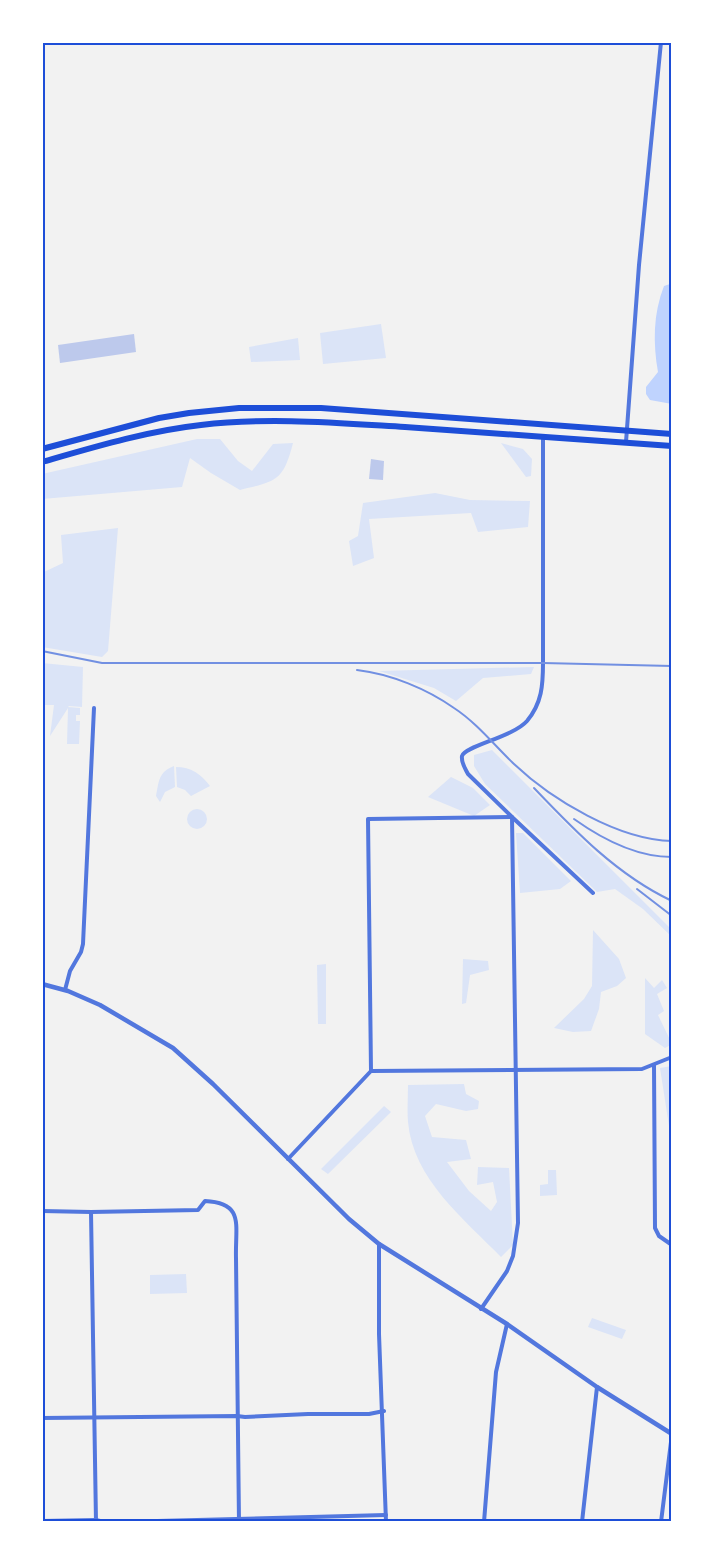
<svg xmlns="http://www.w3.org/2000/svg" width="714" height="1564" viewBox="0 0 714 1564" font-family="'Roboto Condensed',sans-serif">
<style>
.green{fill:#dbe4f7}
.water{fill:#bfd3fe}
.building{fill:#bdc9ec}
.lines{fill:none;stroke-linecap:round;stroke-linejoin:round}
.minor{stroke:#5277de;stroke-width:4}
.tertiary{stroke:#5277de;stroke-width:4.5}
.primary{stroke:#1d4ed8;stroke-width:6}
.rail{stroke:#7290e2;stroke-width:2}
.neatline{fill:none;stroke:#1d4ed8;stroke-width:2}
</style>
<rect width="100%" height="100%" fill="#f2f2f2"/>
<g class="green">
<path d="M 381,324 L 386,358 L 323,364 L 320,333 Z"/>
<path d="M 298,338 L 300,360 L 251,362 L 249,347 Z"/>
<path d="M 197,439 L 220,439 L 238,461 L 252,471 L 273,444 L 293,443 C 283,482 276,481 240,490 L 211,473 L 190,458 L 182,487 L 42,499 L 42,474 Z"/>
<path d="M 501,443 L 523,449 L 532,459 L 531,476 L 526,477 Z"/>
<path d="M 435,493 L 470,500 L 530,501 L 528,527 L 478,532 L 471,513 L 369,519 L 374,558 L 353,566 L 349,541 L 358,536 L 363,503 Z"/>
<path d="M 118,528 L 108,651 L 102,657 L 42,647 L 42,581 L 44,572 L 63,563 L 61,535 Z"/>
<path d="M 42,663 L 83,667 L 82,707 L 69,706 L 68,707 L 80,708 L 80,715 L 76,715 L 76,721 L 80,721 L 79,744 L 67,744 L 68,708 L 50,736 L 54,705 L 42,705 Z"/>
<path d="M 534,667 L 531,674 L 483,678 L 456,701 L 434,688 L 379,671 Z"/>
<path d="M 492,750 L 672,930 L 672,937 L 643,909 L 615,889 L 597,892 L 485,784 L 474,766 L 474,755 Z"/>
<path d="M 174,766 L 175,787 L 165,792 L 160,802 L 156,796 C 159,782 158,772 174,766 Z"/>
<path d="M 176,767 C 191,767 201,774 210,786 L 191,796 L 185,790 L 177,787 Z"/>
<path d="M 451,777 L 473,788 L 490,805 L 474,816 L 428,797 Z"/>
<circle cx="197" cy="819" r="10"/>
<path d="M 516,833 L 523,833 L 571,881 L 560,889 L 520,893 Z"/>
<path d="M 593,930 L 619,959 L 626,978 L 617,986 L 601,992 L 599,1009 L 591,1031 L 573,1032 L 554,1028 L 584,999 L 592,986 Z"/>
<path d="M 463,959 L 488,961 L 489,970 L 470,975 L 466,1003 L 462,1004 Z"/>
<path d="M 326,964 L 326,1024 L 318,1024 L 317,965 Z"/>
<path d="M 645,978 L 654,988 L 662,980 L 667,988 L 657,994 L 664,1011 L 658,1015 L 672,1044 L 665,1048 L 645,1034 Z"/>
<path d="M 672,1066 L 672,1126 L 669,1126 L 660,1068 Z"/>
<path d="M 464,1084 L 466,1094 L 479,1101 L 478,1109 L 466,1111 L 436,1104 L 425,1116 L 432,1137 L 466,1140 L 471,1159 L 447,1162 L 469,1191 L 491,1211 L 497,1202 L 493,1182 L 477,1185 L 478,1167 L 509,1168 L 513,1245 L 501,1257 C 464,1219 413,1179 408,1122 C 407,1110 408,1097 408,1085 Z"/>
<path d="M 384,1106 L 391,1112 L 328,1174 L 321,1169 Z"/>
<path d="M 548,1170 L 556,1170 L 557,1195 L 540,1196 L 540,1185 L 548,1184 Z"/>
<path d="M 186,1274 L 187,1293 L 150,1294 L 150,1275 Z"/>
<path d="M 592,1318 L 626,1330 L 622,1339 L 588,1327 Z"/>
</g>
<path class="water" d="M 672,280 L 672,404 L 650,400 L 646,394 L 646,387 L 658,372 C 653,343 653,314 664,286 L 670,284 Z"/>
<g class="building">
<path d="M 134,334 L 136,352 L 60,363 L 58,345 Z"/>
<path d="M 371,459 L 384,461 L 383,480 L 369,479 Z"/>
</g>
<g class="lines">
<g class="minor">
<path d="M 626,442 L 639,265 L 661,42"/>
<path d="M 65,990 L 70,971 L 81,952 L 83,944 L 94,708"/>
<path d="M 654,1065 L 655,1228 L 659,1236 L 672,1245"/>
<path d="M 371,1071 L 642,1069 L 672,1057"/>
<path d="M 288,1159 L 371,1071 L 368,819 L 512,817 L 593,893"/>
<path d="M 42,1211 L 91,1212 L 198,1210 L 205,1201 C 245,1203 235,1225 236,1258 L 239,1522"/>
<path d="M 91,1212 L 96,1522"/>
<path d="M 379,1244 L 379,1334 L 386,1522"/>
<path d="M 481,1309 L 507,1271 L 513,1256 L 518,1223 L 512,817 L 468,774 C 465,768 461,763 462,756 C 465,746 513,737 527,721 C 542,703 543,685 543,663 L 543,436"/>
<path d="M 42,1418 L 237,1416 L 245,1417 L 308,1414 L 369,1414 L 384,1411"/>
<path d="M 42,1521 L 96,1520 L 104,1522"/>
<path d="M 118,1522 L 386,1515"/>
<path d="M 484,1522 L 496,1372 L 507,1324"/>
<path d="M 582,1522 L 597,1387"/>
<path d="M 661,1522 L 672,1434"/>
</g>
<path class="tertiary" d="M 42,984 L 68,991 L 100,1005 L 173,1048 L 213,1084 L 349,1219 L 379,1244 L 507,1324 L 597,1387 L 672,1434"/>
<g class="primary">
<path d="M 42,449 L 159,418 L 189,413 L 239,408 L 321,408 L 672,434"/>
<path d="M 42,462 C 94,447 147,431 201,425 C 268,417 338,423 405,427 C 494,433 583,440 672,446"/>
</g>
<g class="rail">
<path d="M 42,651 L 102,663 L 543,663 L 672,666"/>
<path d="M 357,670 C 391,674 427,689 454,708 C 477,723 495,746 514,764 C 552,800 619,840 672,841"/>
<path d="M 534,788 C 575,831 617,875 672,901"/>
<path d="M 574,819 C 602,839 637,857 672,857"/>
<path d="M 637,889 L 672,916"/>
</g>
</g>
<rect width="714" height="1564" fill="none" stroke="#ffffff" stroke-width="87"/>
<rect x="44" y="44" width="626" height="1476" class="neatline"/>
</svg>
